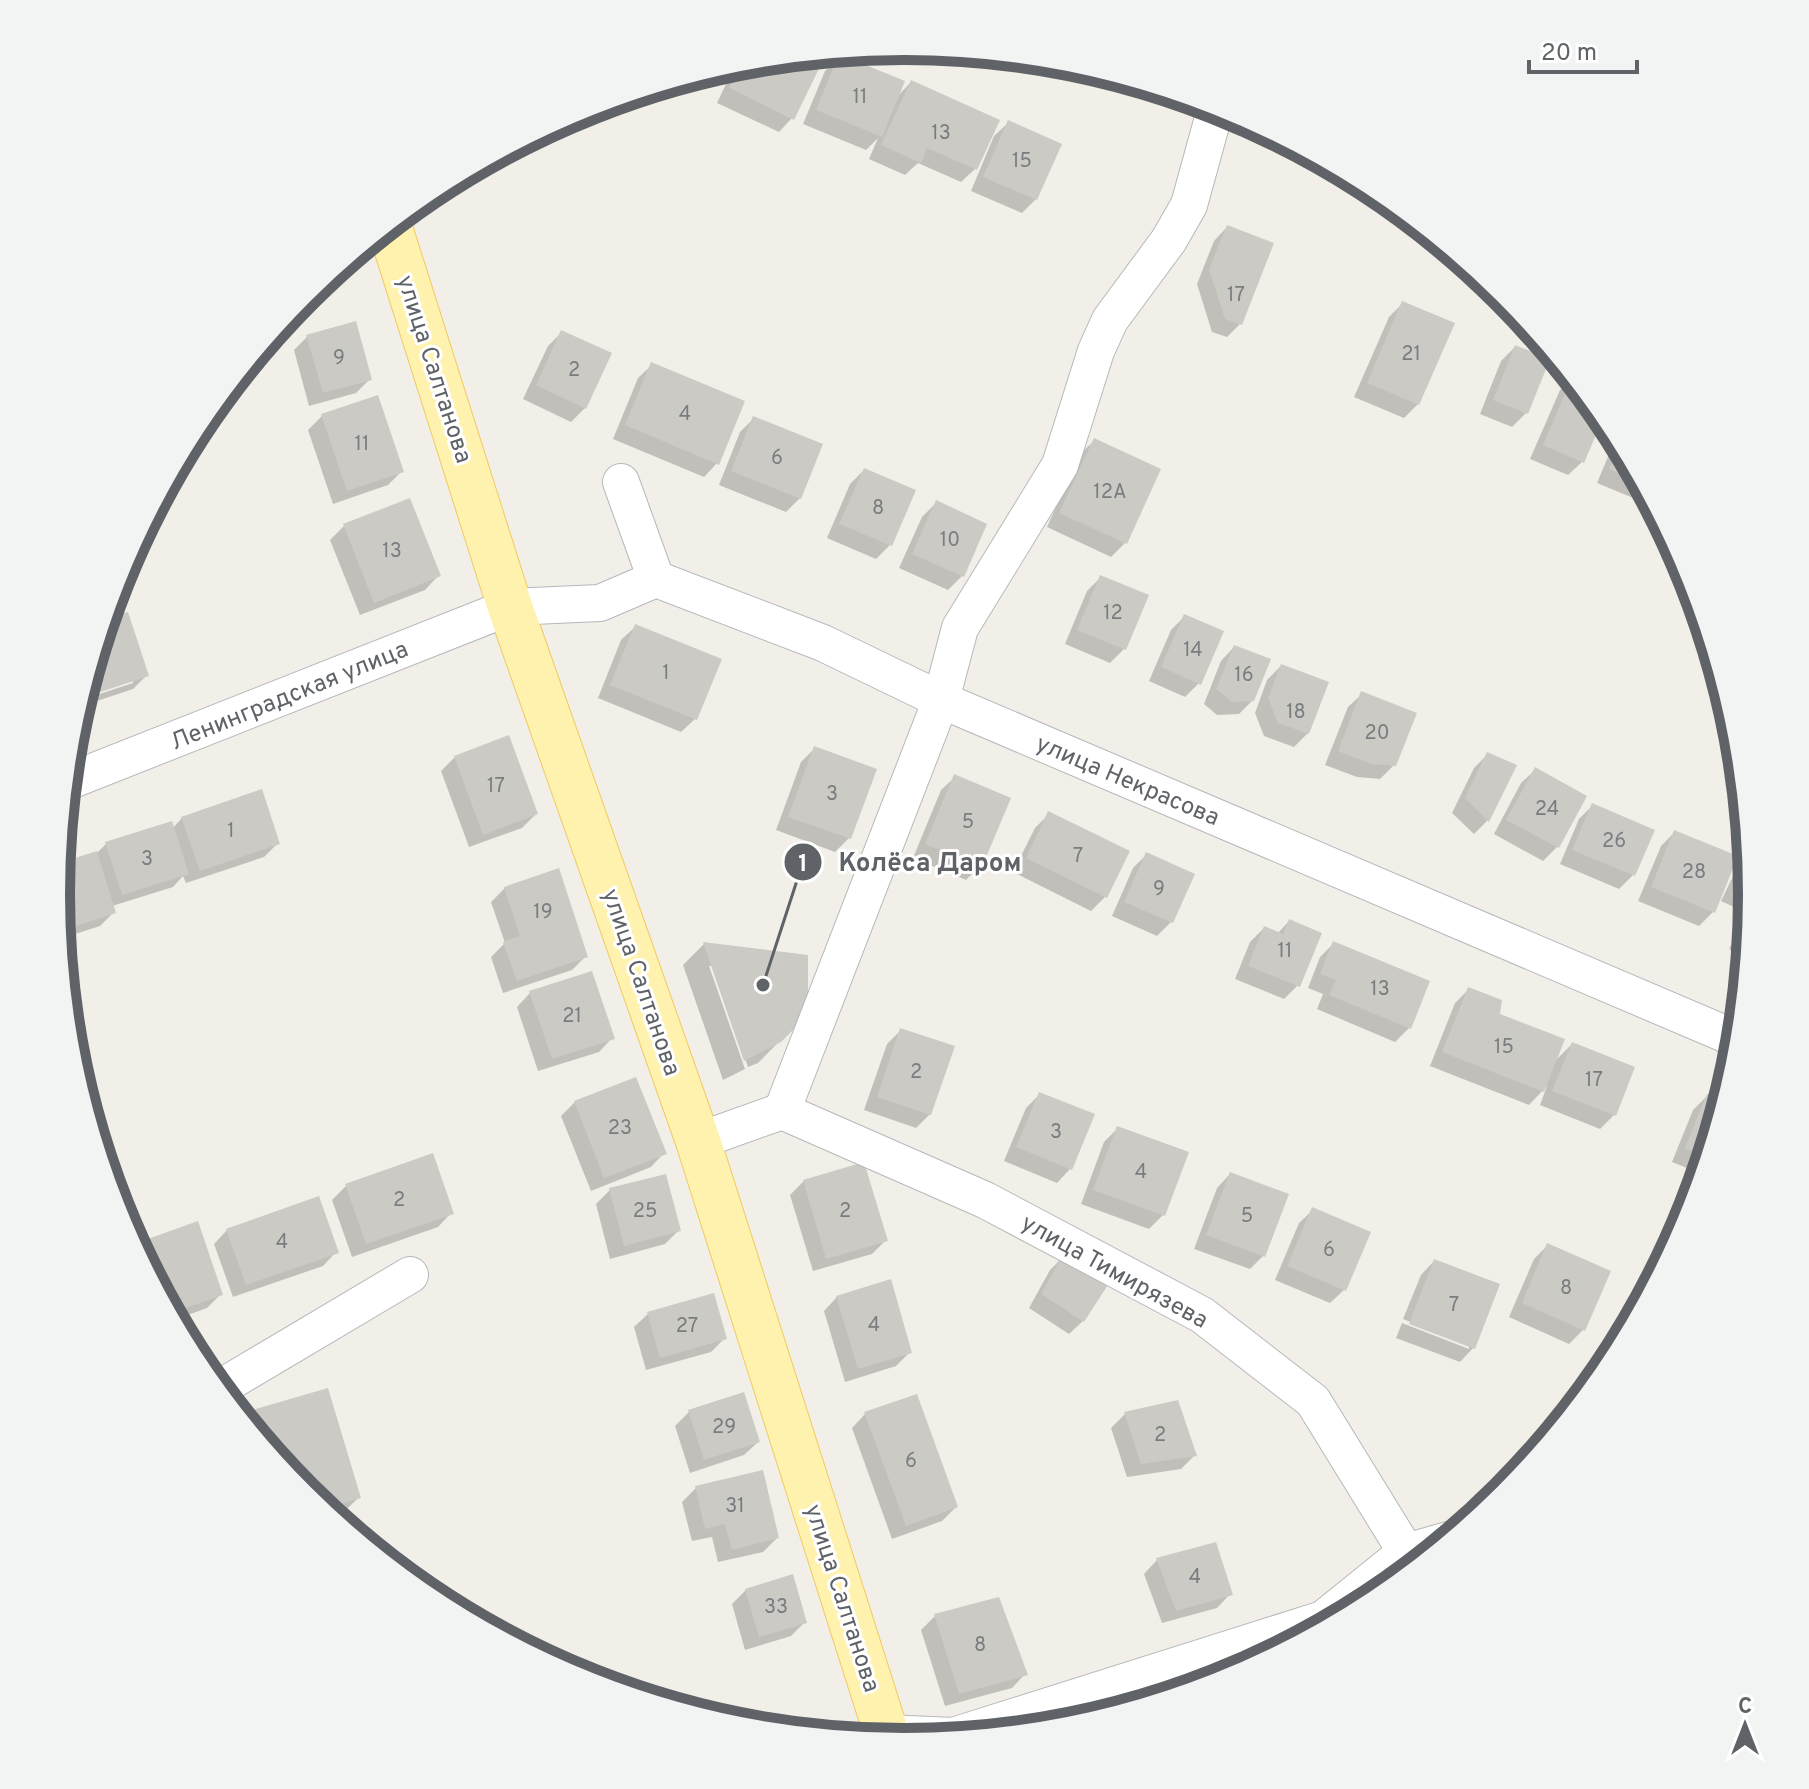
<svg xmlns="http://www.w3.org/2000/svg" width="1809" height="1789" viewBox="0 0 1809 1789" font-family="Overpass,sans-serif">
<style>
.shadow{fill:#0003}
.building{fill:#cccac5}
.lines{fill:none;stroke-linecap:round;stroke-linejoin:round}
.minor-casing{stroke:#b5b8bc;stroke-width:38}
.major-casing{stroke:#f2c960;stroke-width:46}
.minor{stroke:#fff;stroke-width:36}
.major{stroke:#fff2af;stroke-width:44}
.labels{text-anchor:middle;stroke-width:6;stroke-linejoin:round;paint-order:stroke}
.number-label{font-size:20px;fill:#7a7d7f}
.street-label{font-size:24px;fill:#5f6368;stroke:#fff}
.rim{fill:none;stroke:#5f6368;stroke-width:10}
.leader{fill:none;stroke:#5f6368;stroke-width:3}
.callout-dot{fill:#5f6368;stroke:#fff;stroke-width:3}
.mark-label{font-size:24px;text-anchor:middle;font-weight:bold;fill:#fff}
.callout-label{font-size:26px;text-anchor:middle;font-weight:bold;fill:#5f6368;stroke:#fff;stroke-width:6;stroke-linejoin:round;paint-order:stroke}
</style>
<rect width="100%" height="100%" fill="#f1efe8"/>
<g class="shadow">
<path d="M 823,54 L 792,118 L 779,132 L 717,103 L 736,63 Z"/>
<path d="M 839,57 L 896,98 L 911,82 L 975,169 L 961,182 L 918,163 L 905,175 L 869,159 L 878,138 L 866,150 L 803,124 L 825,71 Z"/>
<path d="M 730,65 L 717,79 L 704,73 Z"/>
<path d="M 1008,123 L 1036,199 L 1022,213 L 971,191 L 994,136 Z"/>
<path d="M 1227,227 L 1240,324 L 1227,337 L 1212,332 L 1197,284 L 1214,241 Z"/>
<path d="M 337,268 L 341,279 L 327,293 L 297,304 Z"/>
<path d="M 1403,303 L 1418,404 L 1404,418 L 1354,397 L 1389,317 Z"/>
<path d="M 562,332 L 585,408 L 571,422 L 523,399 L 548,346 Z"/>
<path d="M 307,337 L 370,379 L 356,393 L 309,406 L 294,350 Z"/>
<path d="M 1515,347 L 1547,360 L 1526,413 L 1512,427 L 1480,414 L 1501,361 Z"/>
<path d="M 652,365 L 717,463 L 704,477 L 613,439 L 638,378 Z"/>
<path d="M 1573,378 L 1602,414 L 1582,462 L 1568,475 L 1530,459 L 1560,390 Z"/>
<path d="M 322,416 L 402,471 L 388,485 L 333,504 L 308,430 Z"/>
<path d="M 754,418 L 800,498 L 786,512 L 719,485 L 740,432 Z"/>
<path d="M 1617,435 L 1655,507 L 1597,483 Z"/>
<path d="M 1094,441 L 1125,543 L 1111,557 L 1047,527 L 1080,454 Z"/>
<path d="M 864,470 L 913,491 L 890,545 L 876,559 L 827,538 L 850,484 Z"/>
<path d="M 936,503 L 962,576 L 948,590 L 899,568 L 922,517 Z"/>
<path d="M 344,526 L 438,576 L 425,590 L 360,615 L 330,540 Z"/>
<path d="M 1101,577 L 1124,649 L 1110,663 L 1065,644 L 1087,591 Z"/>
<path d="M 127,614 L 146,676 L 133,689 L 79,707 L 81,700 L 133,683 L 133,679 L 82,695 L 105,621 Z"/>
<path d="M 1185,616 L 1199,683 L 1185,697 L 1149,681 L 1171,630 Z"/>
<path d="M 635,627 L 695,719 L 681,732 L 598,698 L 621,640 Z"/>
<path d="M 1234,647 L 1253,700 L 1239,714 L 1217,715 L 1204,704 L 1221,661 Z"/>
<path d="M 1281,666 L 1308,733 L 1294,747 L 1264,736 L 1255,713 L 1267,680 Z"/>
<path d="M 1362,694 L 1394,765 L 1380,779 L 1357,777 L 1325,765 L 1348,707 Z"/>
<path d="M 815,748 L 874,770 L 849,838 L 835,852 L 776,830 L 801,762 Z"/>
<path d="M 1488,754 L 1514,766 L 1487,821 L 1474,834 L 1452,813 L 1474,768 Z"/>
<path d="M 455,757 L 536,814 L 522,828 L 469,847 L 441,771 Z"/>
<path d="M 1535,770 L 1585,797 L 1557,847 L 1543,861 L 1494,834 L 1521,783 Z"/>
<path d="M 955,777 L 980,866 L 966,880 L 913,858 L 941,790 Z"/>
<path d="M 1593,805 L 1652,831 L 1633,875 L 1619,889 L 1560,864 L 1579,819 Z"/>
<path d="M 1049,814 L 1105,897 L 1091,911 L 1013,872 L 1035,828 Z"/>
<path d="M 182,818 L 278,843 L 264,857 L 186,883 L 183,876 L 173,887 L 112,906 L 114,912 L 100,926 L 60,939 L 56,894 L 106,844 L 172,829 Z"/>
<path d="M 1675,832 L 1713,912 L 1699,926 L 1638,901 L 1661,846 Z"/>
<path d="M 1147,854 L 1171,922 L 1157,936 L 1112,916 L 1133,868 Z"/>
<path d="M 1749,858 L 1753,895 L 1747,958 L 1729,949 L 1747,913 L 1721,901 L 1735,872 Z"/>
<path d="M 505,888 L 586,956 L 572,970 L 503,993 L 491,957 L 505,943 L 491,902 Z"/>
<path d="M 1289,921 L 1298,985 L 1284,999 L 1235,979 L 1250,942 L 1264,928 L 1277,934 Z"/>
<path d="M 1334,943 L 1409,1028 L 1395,1042 L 1317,1009 L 1323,994 L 1308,988 L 1320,957 Z"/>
<path d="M 704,944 L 806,957 L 806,1014 L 758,1063 L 748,1067 L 713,966 L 709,966 L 745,1069 L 723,1080 L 683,965 Z"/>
<path d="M 1469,989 L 1553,1063 L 1572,1044 L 1614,1115 L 1600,1129 L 1540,1105 L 1547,1086 L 1529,1105 L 1430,1066 L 1455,1003 Z"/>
<path d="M 530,993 L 612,1038 L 599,1052 L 538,1071 L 517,1007 Z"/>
<path d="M 901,1030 L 930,1114 L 916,1128 L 864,1110 L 887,1044 Z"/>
<path d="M 1040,1094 L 1070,1169 L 1057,1183 L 1004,1161 L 1026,1108 Z"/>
<path d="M 1707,1096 L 1724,1102 L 1702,1174 L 1672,1162 L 1693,1110 Z"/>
<path d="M 575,1102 L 664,1153 L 651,1167 L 591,1191 L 561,1116 Z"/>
<path d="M 1118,1128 L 1163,1215 L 1149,1229 L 1081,1204 L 1104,1142 Z"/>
<path d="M 1230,1174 L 1263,1256 L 1250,1269 L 1194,1249 L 1217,1188 Z"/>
<path d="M 804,1181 L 886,1240 L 872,1254 L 813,1271 L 790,1195 Z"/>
<path d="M 346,1186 L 451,1213 L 438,1227 L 352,1257 L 332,1200 Z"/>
<path d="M 610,1190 L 679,1230 L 665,1244 L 610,1259 L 596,1204 Z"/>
<path d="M 1313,1210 L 1344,1290 L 1330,1303 L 1275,1280 L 1299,1223 Z"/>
<path d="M 197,1224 L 221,1294 L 207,1308 L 174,1320 L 135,1246 Z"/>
<path d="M 227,1230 L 336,1252 L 323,1266 L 233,1297 L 214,1244 Z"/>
<path d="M 1548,1245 L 1583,1330 L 1569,1344 L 1509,1317 L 1534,1259 Z"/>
<path d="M 1064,1256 L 1083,1321 L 1069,1334 L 1029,1308 L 1050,1270 Z"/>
<path d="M 1434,1261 L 1473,1348 L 1460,1362 L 1396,1338 L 1402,1323 L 1469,1349 L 1469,1345 L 1403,1319 L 1421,1275 Z"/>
<path d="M 837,1297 L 910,1352 L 896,1366 L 845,1382 L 824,1311 Z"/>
<path d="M 648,1314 L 725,1338 L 711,1352 L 646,1370 L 634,1327 Z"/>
<path d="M 254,1412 L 359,1497 L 345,1511 L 334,1514 L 334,1519 L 304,1494 L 244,1421 Z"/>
<path d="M 689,1412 L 758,1442 L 744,1455 L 690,1473 L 675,1426 Z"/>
<path d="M 865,1414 L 956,1507 L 942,1521 L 892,1539 L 852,1428 Z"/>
<path d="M 1125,1414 L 1195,1455 L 1181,1469 L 1127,1477 L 1111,1428 Z"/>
<path d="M 696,1488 L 777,1538 L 763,1552 L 718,1562 L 712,1537 L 692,1541 L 682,1502 Z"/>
<path d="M 1157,1560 L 1230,1594 L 1217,1608 L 1162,1623 L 1144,1574 Z"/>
<path d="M 746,1590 L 805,1622 L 791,1636 L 745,1650 L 732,1604 Z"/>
<path d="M 998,1599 L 1025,1674 L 1012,1688 L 945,1706 L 921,1630 L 935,1616 Z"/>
<path d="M 1263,1660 L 1229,1679 L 1218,1682 L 1230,1670 Z"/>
</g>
<g class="building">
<path d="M 826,54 L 794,120 L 729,88 L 742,62 Z"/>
<path d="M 839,54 L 905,81 L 882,137 L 816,110 Z"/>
<path d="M 911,80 L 1000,120 L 977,170 L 927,148 L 921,163 L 881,145 Z"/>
<path d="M 1008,120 L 1062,144 L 1037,200 L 983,177 Z"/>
<path d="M 1227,225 L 1274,243 L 1242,325 L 1225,319 L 1209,269 Z"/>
<path d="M 339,267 L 343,280 L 307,293 L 307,292 Z"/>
<path d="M 1402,301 L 1455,323 L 1419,405 L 1367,383 Z"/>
<path d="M 356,321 L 372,380 L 323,393 L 306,335 Z"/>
<path d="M 561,330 L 612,353 L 586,409 L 536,385 Z"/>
<path d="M 1515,345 L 1550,359 L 1528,414 L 1493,400 Z"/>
<path d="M 651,362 L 745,401 L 719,465 L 625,425 Z"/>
<path d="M 1572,377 L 1604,416 L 1584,463 L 1543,445 Z"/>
<path d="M 378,395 L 404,472 L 347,491 L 321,414 Z"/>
<path d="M 753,416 L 823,444 L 801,499 L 731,471 Z"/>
<path d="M 1094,438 L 1161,469 L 1127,544 L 1059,513 Z"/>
<path d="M 1620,443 L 1623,447 L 1642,483 L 1609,469 Z"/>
<path d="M 864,468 L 916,490 L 892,546 L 839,524 Z"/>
<path d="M 410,498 L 441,576 L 374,603 L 343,524 Z"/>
<path d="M 936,500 L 987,524 L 964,577 L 912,554 Z"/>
<path d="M 1100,575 L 1149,595 L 1126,650 L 1077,630 Z"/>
<path d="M 128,612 L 149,676 L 82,698 L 106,619 Z"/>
<path d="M 1184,614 L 1224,631 L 1201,685 L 1161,667 Z"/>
<path d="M 635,624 L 722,659 L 697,720 L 610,685 Z"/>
<path d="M 1234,645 L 1271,659 L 1254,701 L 1232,702 L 1216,689 Z"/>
<path d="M 1281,664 L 1329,682 L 1309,734 L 1278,723 L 1268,698 Z"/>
<path d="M 1361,691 L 1417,713 L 1396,766 L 1371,764 L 1338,751 Z"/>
<path d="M 509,735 L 538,814 L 483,835 L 454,756 Z"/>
<path d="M 814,746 L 877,769 L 851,839 L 788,817 Z"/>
<path d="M 1487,752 L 1517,765 L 1489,822 L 1465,798 Z"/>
<path d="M 1535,767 L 1587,796 L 1559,848 L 1506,820 Z"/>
<path d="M 954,774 L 1011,798 L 982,867 L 925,844 Z"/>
<path d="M 262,789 L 280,844 L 200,871 L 181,817 Z"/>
<path d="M 1592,803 L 1655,830 L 1635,876 L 1572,850 Z"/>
<path d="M 1048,811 L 1130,851 L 1107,898 L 1026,858 Z"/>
<path d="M 172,821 L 189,874 L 122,895 L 105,842 Z"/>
<path d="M 1674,830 L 1738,856 L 1715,913 L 1651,887 Z"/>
<path d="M 97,851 L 116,913 L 60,931 L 56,894 L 59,863 Z"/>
<path d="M 1146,852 L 1195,874 L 1173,923 L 1124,902 Z"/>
<path d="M 1749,855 L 1753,895 L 1753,896 L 1734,887 Z"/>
<path d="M 559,868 L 588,957 L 517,981 L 503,942 L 520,936 L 504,887 Z"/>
<path d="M 1289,919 L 1322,933 L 1300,987 L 1248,966 L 1264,926 L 1283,934 Z"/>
<path d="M 1333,941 L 1430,981 L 1411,1029 L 1329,995 L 1336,980 L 1320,974 Z"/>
<path d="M 703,942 L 808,955 L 808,1015 L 781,1042 L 744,1061 Z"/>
<path d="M 592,971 L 615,1039 L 552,1059 L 529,991 Z"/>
<path d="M 1468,987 L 1502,1000 L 1500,1014 L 1565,1039 L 1544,1092 L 1442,1052 Z"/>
<path d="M 900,1028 L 955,1046 L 931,1115 L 877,1097 Z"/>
<path d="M 1572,1042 L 1635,1067 L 1616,1116 L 1552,1091 Z"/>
<path d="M 636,1077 L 667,1154 L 604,1178 L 574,1101 Z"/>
<path d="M 1039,1092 L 1095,1114 L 1072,1170 L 1016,1147 Z"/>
<path d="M 1707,1094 L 1724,1101 L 1707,1157 L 1685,1148 Z"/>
<path d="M 1117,1126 L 1189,1152 L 1165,1216 L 1093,1190 Z"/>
<path d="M 433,1153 L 454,1214 L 366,1244 L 345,1184 Z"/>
<path d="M 864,1162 L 888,1241 L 826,1259 L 803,1180 Z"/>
<path d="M 1230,1172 L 1289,1194 L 1265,1257 L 1206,1235 Z"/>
<path d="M 666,1174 L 681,1231 L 624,1246 L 609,1188 Z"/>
<path d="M 319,1196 L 339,1253 L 246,1285 L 226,1229 Z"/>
<path d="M 1312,1207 L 1371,1232 L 1346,1291 L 1287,1266 Z"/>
<path d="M 198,1221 L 223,1295 L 171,1313 L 134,1244 Z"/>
<path d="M 1547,1243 L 1611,1271 L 1585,1331 L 1522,1303 Z"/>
<path d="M 1063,1254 L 1111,1280 L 1084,1322 L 1041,1294 Z"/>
<path d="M 1434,1259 L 1500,1284 L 1475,1349 L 1409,1324 Z"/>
<path d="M 891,1279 L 912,1353 L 858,1369 L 836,1296 Z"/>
<path d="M 714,1293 L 727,1339 L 660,1358 L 647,1312 Z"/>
<path d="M 328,1388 L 361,1498 L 337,1505 L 336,1520 L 304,1494 L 262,1443 L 252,1410 Z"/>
<path d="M 744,1392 L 760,1442 L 704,1460 L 688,1410 Z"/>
<path d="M 917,1394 L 958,1507 L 906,1526 L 864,1412 Z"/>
<path d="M 1178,1400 L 1197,1456 L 1141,1464 L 1124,1412 Z"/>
<path d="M 763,1470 L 779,1538 L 732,1550 L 725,1524 L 705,1529 L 695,1486 Z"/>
<path d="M 1216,1542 L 1233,1595 L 1176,1611 L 1156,1558 Z"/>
<path d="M 793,1574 L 807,1623 L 759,1637 L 745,1589 Z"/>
<path d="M 999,1597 L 1028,1675 L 959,1694 L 934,1614 Z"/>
<path d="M 1266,1657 L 1266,1659 L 1232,1677 L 1229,1668 Z"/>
</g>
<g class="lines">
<g class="minor-casing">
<g id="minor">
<path d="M 621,482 L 656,579"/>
<path d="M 67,782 L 510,607 L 600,603 L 656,579 L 823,643 L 941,700 L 1739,1040"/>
<path d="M 782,1111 L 941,700 L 960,628 L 1060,465 L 1096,351 L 1110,320 L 1169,240 L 1189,205 L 1216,107"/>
<path d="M 698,1141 L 782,1111 L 985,1200 L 1202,1315 L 1313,1401 L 1406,1552 L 1448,1540"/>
<path d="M 218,1389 L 410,1275"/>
<path d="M 868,1739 L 886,1733 L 953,1736 L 1323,1619 L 1406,1552"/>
</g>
</g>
<g class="major-casing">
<path id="major" d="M 389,225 L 510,607 L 698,1141 L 889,1742"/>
</g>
<use href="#minor" class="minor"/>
<use href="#major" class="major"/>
</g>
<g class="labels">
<g class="number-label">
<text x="860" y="103">11</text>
<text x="941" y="139">13</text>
<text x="1022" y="167">15</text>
<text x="1236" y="301">17</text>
<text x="1411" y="360">21</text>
<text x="339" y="364">9</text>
<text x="574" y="376">2</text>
<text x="685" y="420">4</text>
<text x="362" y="450">11</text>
<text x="777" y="464">6</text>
<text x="1110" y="498">12А</text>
<text x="878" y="514">8</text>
<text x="950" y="546">10</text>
<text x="392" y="557">13</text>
<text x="1113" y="619">12</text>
<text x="1193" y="656">14</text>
<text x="666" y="679">1</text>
<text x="1244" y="681">16</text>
<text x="1296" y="718">18</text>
<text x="1377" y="739">20</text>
<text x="496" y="792">17</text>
<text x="832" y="800">3</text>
<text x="1547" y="815">24</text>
<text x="968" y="828">5</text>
<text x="231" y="837">1</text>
<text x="1614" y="847">26</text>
<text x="1078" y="862">7</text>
<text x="147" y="865">3</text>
<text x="1694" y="878">28</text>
<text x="1159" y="895">9</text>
<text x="543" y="918">19</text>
<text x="1285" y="957">11</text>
<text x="1380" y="995">13</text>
<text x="572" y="1022">21</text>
<text x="1504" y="1053">15</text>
<text x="916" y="1078">2</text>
<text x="1594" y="1086">17</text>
<text x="620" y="1134">23</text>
<text x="1056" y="1138">3</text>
<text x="1141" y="1178">4</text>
<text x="399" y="1206">2</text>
<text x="645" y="1217">25</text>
<text x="845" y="1217">2</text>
<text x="1247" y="1222">5</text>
<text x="282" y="1248">4</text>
<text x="1329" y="1256">6</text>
<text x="1566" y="1294">8</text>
<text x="1454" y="1311">7</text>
<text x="874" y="1331">4</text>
<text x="687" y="1332">27</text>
<text x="724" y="1433">29</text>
<text x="1160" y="1441">2</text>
<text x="911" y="1467">6</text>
<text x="735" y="1512">31</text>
<text x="1195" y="1583">4</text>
<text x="776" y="1613">33</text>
<text x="980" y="1651">8</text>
</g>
<g class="street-label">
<text transform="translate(435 369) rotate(72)" y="8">улица Салтанова</text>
<text transform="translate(289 695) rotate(-22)" y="8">Ленинградская улица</text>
<text transform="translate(1128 780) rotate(23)" y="8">улица Некрасова</text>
<text transform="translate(642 982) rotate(71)" y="8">улица Салтанова</text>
<text transform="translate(1115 1271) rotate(29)" y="8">улица Тимирязева</text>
<text transform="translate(843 1598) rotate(72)" y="8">улица Салтанова</text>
</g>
</g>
<path d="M0 0H1809V1789H0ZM70 894a834 834 0 1 1 1668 0a834 834 0 1 1-1668 0Z" fill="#f2f3f3" fill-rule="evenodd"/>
<path class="rim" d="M70 894a834 834 0 1 1 1668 0a834 834 0 1 1-1668 0Z"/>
<path class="leader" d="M763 985L803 862"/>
<g class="callout-dot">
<circle cx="763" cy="985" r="8"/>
<circle cx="803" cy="862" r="20"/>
</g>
<g class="mark-label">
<text x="803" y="871">1</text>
</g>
<g class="callout-label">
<text x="930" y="871">Колёса Даром</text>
</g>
<g transform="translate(1745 1725)" stroke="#ffffff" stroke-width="6" paint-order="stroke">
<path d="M0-6L14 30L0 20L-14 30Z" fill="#5f6368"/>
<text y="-12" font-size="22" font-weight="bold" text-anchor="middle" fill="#5f6368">С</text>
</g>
<path d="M1529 60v12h108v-12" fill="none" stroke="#5f6368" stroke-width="4"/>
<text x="1541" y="60" font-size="24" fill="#5f6368" stroke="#ffffff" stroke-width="6" paint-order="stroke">20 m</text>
</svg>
